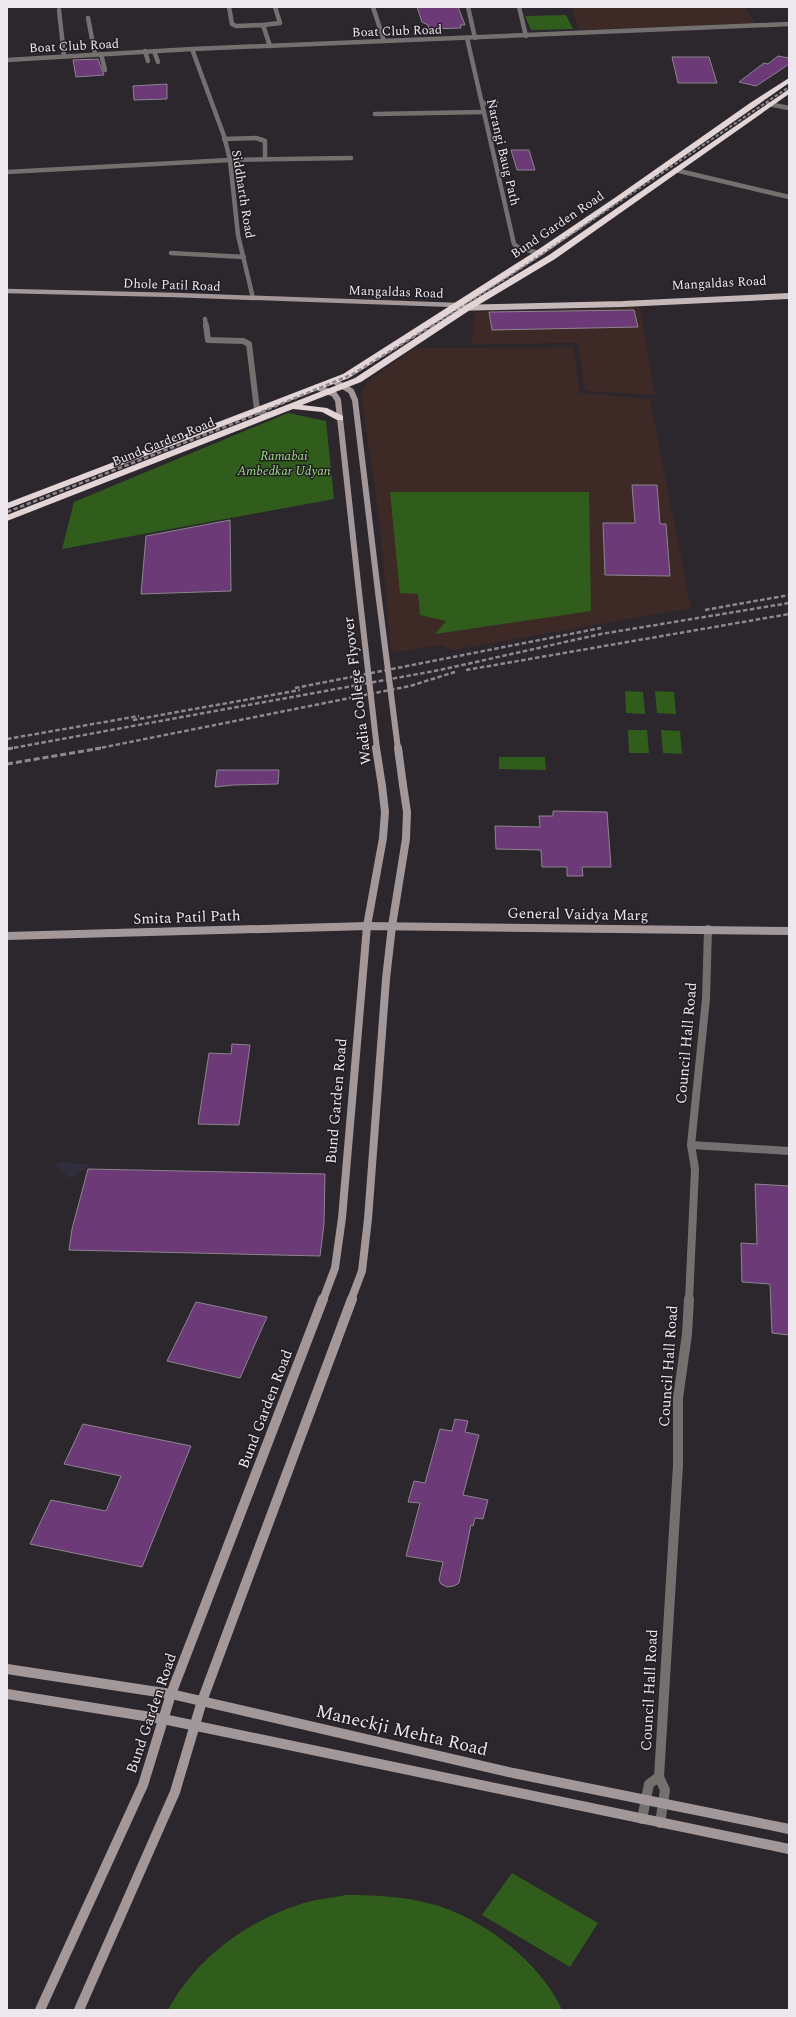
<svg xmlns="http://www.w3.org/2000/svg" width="796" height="2017" viewBox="0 0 796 2017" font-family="Spectral,serif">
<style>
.industrial{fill:#302d3d}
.education{fill:#3d2a26}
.green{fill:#305d1c}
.building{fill:#6b3a77;stroke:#8c858e}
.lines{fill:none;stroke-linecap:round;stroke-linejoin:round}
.street-far3{stroke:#757070;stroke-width:4.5}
.street-far2{stroke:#757070;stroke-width:6}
.street-far1{stroke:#757070;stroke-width:8}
.street{stroke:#757070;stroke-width:10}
.secondary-far3{stroke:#a29899;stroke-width:4.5}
.secondary-far2{stroke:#a29899;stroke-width:6}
.secondary-far1{stroke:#a29899;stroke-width:8}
.secondary{stroke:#a29899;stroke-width:10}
.primary{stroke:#c4b8b9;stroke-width:6}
.highway{fill:#e3d4d6;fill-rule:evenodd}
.rail-far2{stroke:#8e898f;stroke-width:2;stroke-dasharray:3.5 2;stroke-linecap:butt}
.rail-far1{stroke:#8e898f;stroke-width:2.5;stroke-dasharray:4.5 2.5;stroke-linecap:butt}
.rail{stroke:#8e898f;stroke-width:3;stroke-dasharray:6 3;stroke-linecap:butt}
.secondary-bridge-far1{stroke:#a29899;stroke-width:6}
.secondary-bridge{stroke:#a29899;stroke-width:8}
.labels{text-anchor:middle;stroke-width:3;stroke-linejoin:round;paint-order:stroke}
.far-street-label{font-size:13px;fill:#ece8ed;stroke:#221c23}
.far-park-label{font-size:13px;font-style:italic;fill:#9bde81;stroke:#221c23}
.street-label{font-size:15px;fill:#ece8ed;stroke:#221c23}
.near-street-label{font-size:18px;fill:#ece8ed;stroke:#221c23}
</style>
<rect width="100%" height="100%" fill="#2c262d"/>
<path class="industrial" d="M 63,1162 L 69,1163 L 92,1165 L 70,1178 L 53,1165 Z"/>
<g class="education">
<path d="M 571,7 L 746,7 L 755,23 L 579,30 Z"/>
<path d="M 640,307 L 655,395 L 585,391 L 578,343 L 472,344 L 474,312 Z"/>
<path d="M 573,347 L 580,393 L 650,399 L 691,608 L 453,650 L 441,645 L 391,653 L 379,518 L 361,392 L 368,381 L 416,348 Z"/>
</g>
<g class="green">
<path d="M 566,15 L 573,29 L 531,30 L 525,16 Z"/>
<path d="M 288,413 L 326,421 L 334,499 L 62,549 L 74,502 Z"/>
<path d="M 390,492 L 589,492 L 591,611 L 435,634 L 446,621 L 420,615 L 418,594 L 400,593 Z"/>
<path d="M 625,691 L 643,692 L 645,714 L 626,713 Z"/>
<path d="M 655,691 L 674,692 L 676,714 L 657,713 Z"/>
<path d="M 628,730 L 647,730 L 649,753 L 629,753 Z"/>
<path d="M 661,730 L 680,731 L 682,754 L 663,753 Z"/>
<path d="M 499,757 L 545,757 L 546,770 L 499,769 Z"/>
<path d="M 512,1873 L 598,1923 L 570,1967 L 482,1915 Z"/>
<path d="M 346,1895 C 374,1895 400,1896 428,1903 C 479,1915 540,1961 562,2010 L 168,2010 C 196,1958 248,1920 304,1903 C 317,1899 332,1898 346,1895 Z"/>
</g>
<g class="building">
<path d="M 417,7 L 458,7 L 465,25 L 460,25 L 461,28 L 429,29 L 428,25 L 422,22 Z"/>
<path d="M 778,56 L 789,58 L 789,64 L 779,71 L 756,86 L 739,82 L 764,63 L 768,64 Z"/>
<path d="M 672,57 L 709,57 L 717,83 L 678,83 Z"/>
<path d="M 98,59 L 104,75 L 76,77 L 73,60 Z"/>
<path d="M 167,84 L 167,99 L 134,100 L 133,86 Z"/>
<path d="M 511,150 L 529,150 L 535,170 L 517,170 Z"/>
<path d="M 634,310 L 638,327 L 492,330 L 489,312 Z"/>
<path d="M 632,485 L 657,485 L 660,524 L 666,524 L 670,576 L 605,575 L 603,523 L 635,523 Z"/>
<path d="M 230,520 L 231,591 L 141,594 L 146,536 Z"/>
<path d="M 217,770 L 279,770 L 278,784 L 234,785 L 215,787 Z"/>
<path d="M 553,811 L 607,812 L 611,867 L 582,867 L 583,876 L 567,876 L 567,867 L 542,867 L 541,850 L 496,849 L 495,826 L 540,827 L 539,816 L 553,816 Z"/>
<path d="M 232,1044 L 250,1045 L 239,1125 L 198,1124 L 209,1053 L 231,1054 Z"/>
<path d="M 88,1169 L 325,1174 L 324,1224 L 320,1256 L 69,1250 L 72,1229 Z"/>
<path d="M 755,1184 L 789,1186 L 789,1335 L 772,1333 L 770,1284 L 742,1282 L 741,1243 L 757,1244 Z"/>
<path d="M 196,1302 L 267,1317 L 240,1378 L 167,1361 Z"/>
<path d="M 455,1419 L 468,1421 L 465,1432 L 479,1435 L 463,1495 L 488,1500 L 483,1519 L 475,1518 L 473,1526 L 471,1525 L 459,1583 L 454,1586 L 447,1587 L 441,1584 L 439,1580 L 443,1562 L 406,1556 L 420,1503 L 408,1502 L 414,1481 L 425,1483 L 440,1429 L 452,1431 Z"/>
<path d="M 83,1424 L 191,1446 L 142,1567 L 30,1544 L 51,1500 L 106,1511 L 121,1476 L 64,1464 Z"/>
</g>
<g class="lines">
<g class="street-far3">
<path d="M 229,7 L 232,24 L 236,26 L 263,25 L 270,46"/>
<path d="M 373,7 L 384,41"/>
<path d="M 468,7 L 475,38"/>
<path d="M 519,7 L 526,36"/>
<path d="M 59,10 L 64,56"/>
<path d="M 88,18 L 95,54"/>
<path d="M 263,25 L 280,23 L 275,7"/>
<path d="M 467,38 L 514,244 L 519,248 L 539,253"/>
<path d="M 192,49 L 224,136 L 230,160 L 238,235 L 253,298"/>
<path d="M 145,51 L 148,61"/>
<path d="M 154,51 L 158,62"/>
<path d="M 101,54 L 105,70"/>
<path d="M 7,60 L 192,49 L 789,24"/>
<path d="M 482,103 L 496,103"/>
<path d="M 768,104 L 789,108"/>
<path d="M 375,114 L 484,112"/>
<path d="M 224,139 L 256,138 L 265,141 L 265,159"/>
<path d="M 675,170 L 789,197"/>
<path d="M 7,172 L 230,160 L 351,158"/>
<path d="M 171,253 L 244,257"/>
<path d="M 205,319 L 206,326"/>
</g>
<path class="street-far2" d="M 206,325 L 208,340 L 243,341 L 249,344 L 257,410 L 267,415"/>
<g class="street-far1">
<path d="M 691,1145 L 789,1151"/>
<path d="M 689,1300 L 695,1169 L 691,1145 L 706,999 L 708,929"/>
</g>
<g class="street">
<path d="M 642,1819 L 649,1784 L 659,1777"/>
<path d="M 660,1823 L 665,1790 L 659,1777 L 678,1465 L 678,1398 L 687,1334 L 689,1299"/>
</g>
<path class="secondary-far3" d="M 7,291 L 175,295 L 456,305"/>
<g class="secondary-far2">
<path d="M 334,381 L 351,391 L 355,400 L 378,592"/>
<path d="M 317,387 L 334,394 L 338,400 L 359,592"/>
</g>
<g class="secondary-far1">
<path d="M 7,936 L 367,926 L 789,931"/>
<path d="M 323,1300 L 335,1268 L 342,1218 L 367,926 L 383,838 L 385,812 L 382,786"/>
<path d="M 351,1300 L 362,1271 L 368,1219 L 386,979 L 392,926 L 406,839 L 407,812 L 403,785"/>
</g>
<g class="secondary">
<path d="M 7,1669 L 171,1694 L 513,1773 L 789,1829"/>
<path d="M 7,1694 L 163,1719 L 789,1849"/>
<path d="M 40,2010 L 143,1785 L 171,1694 L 323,1299"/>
<path d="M 79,2010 L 175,1792 L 202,1701 L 352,1299"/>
</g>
<path class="primary" d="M 451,308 L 623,304 L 789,296"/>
<g class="highway">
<path d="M 789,78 L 789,83 L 542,255 L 349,378 L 7,509 L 7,503 L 343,374 L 536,251 L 616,197 L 750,103 Z"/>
<path d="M 789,89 L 789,94 L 555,259 L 470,310 L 361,382 L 302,405 L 327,408 L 343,416 L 343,420 L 337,420 L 322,412 L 293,409 L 7,521 L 7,515 L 355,378 L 464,306 L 549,255 Z"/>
</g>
<path class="rail-far2" d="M 432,326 L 508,277 L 789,87"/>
<g class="rail-far1">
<path d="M 7,512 L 235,423 L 353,374 L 433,325"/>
<path d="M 705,610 L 789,595"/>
<path d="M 466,670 L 789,614"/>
<path d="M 295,688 L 601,628"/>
<path d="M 133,720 L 300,690"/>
<path d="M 7,739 L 139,716"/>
<path d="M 7,749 L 440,670 L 601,634 L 789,603"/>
<path d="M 95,749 L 410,686 L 455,672"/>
</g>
<g class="rail">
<path d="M 7,749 L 13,748"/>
<path d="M 7,764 L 101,748"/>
</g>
<g class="secondary-bridge-far1">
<path d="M 359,592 L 377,749"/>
<path d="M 378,592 L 398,749"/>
</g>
<g class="secondary-bridge">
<path d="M 376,748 L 382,786"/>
<path d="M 398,748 L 403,785"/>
</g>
</g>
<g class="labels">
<g class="far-street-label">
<text transform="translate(397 30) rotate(-2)" y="5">Boat Club Road</text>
<text transform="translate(74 45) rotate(-3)" y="5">Boat Club Road</text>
<text transform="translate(504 152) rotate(77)" y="5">Narangi Baug Path</text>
<text transform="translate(244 194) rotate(81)" y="5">Siddharth Road</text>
<text transform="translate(557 224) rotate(-34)" y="5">Bund Garden Road</text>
<text transform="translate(719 282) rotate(-3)" y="5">Mangaldas Road</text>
<text transform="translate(172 284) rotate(2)" y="5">Dhole Patil Road</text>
<text transform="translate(396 291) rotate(2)" y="5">Mangaldas Road</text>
<text transform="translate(163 441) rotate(-22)" y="5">Bund Garden Road</text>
</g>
<g class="far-park-label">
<text x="284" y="460">Ramabai<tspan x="284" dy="15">Ambedkar Udyan</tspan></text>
</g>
<g class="street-label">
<text transform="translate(357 691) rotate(-97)" y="5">Wadia College Flyover</text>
<text transform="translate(578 914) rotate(1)" y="5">General Vaidya Marg</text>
<text transform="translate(187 917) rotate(-2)" y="5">Smita Patil Path</text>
<text transform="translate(686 1043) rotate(-85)" y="5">Council Hall Road</text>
<text transform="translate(336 1101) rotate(-85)" y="5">Bund Garden Road</text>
<text transform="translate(668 1366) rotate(-86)" y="5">Council Hall Road</text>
<text transform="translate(265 1409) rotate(-69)" y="5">Bund Garden Road</text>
<text transform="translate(649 1690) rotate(-87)" y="5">Council Hall Road</text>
<text transform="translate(151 1713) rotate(-71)" y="5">Bund Garden Road</text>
</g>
<g class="near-street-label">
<text transform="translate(402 1730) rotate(13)" y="6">Maneckji Mehta Road</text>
</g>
</g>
<rect width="796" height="2017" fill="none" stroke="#ece8ed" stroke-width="16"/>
</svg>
